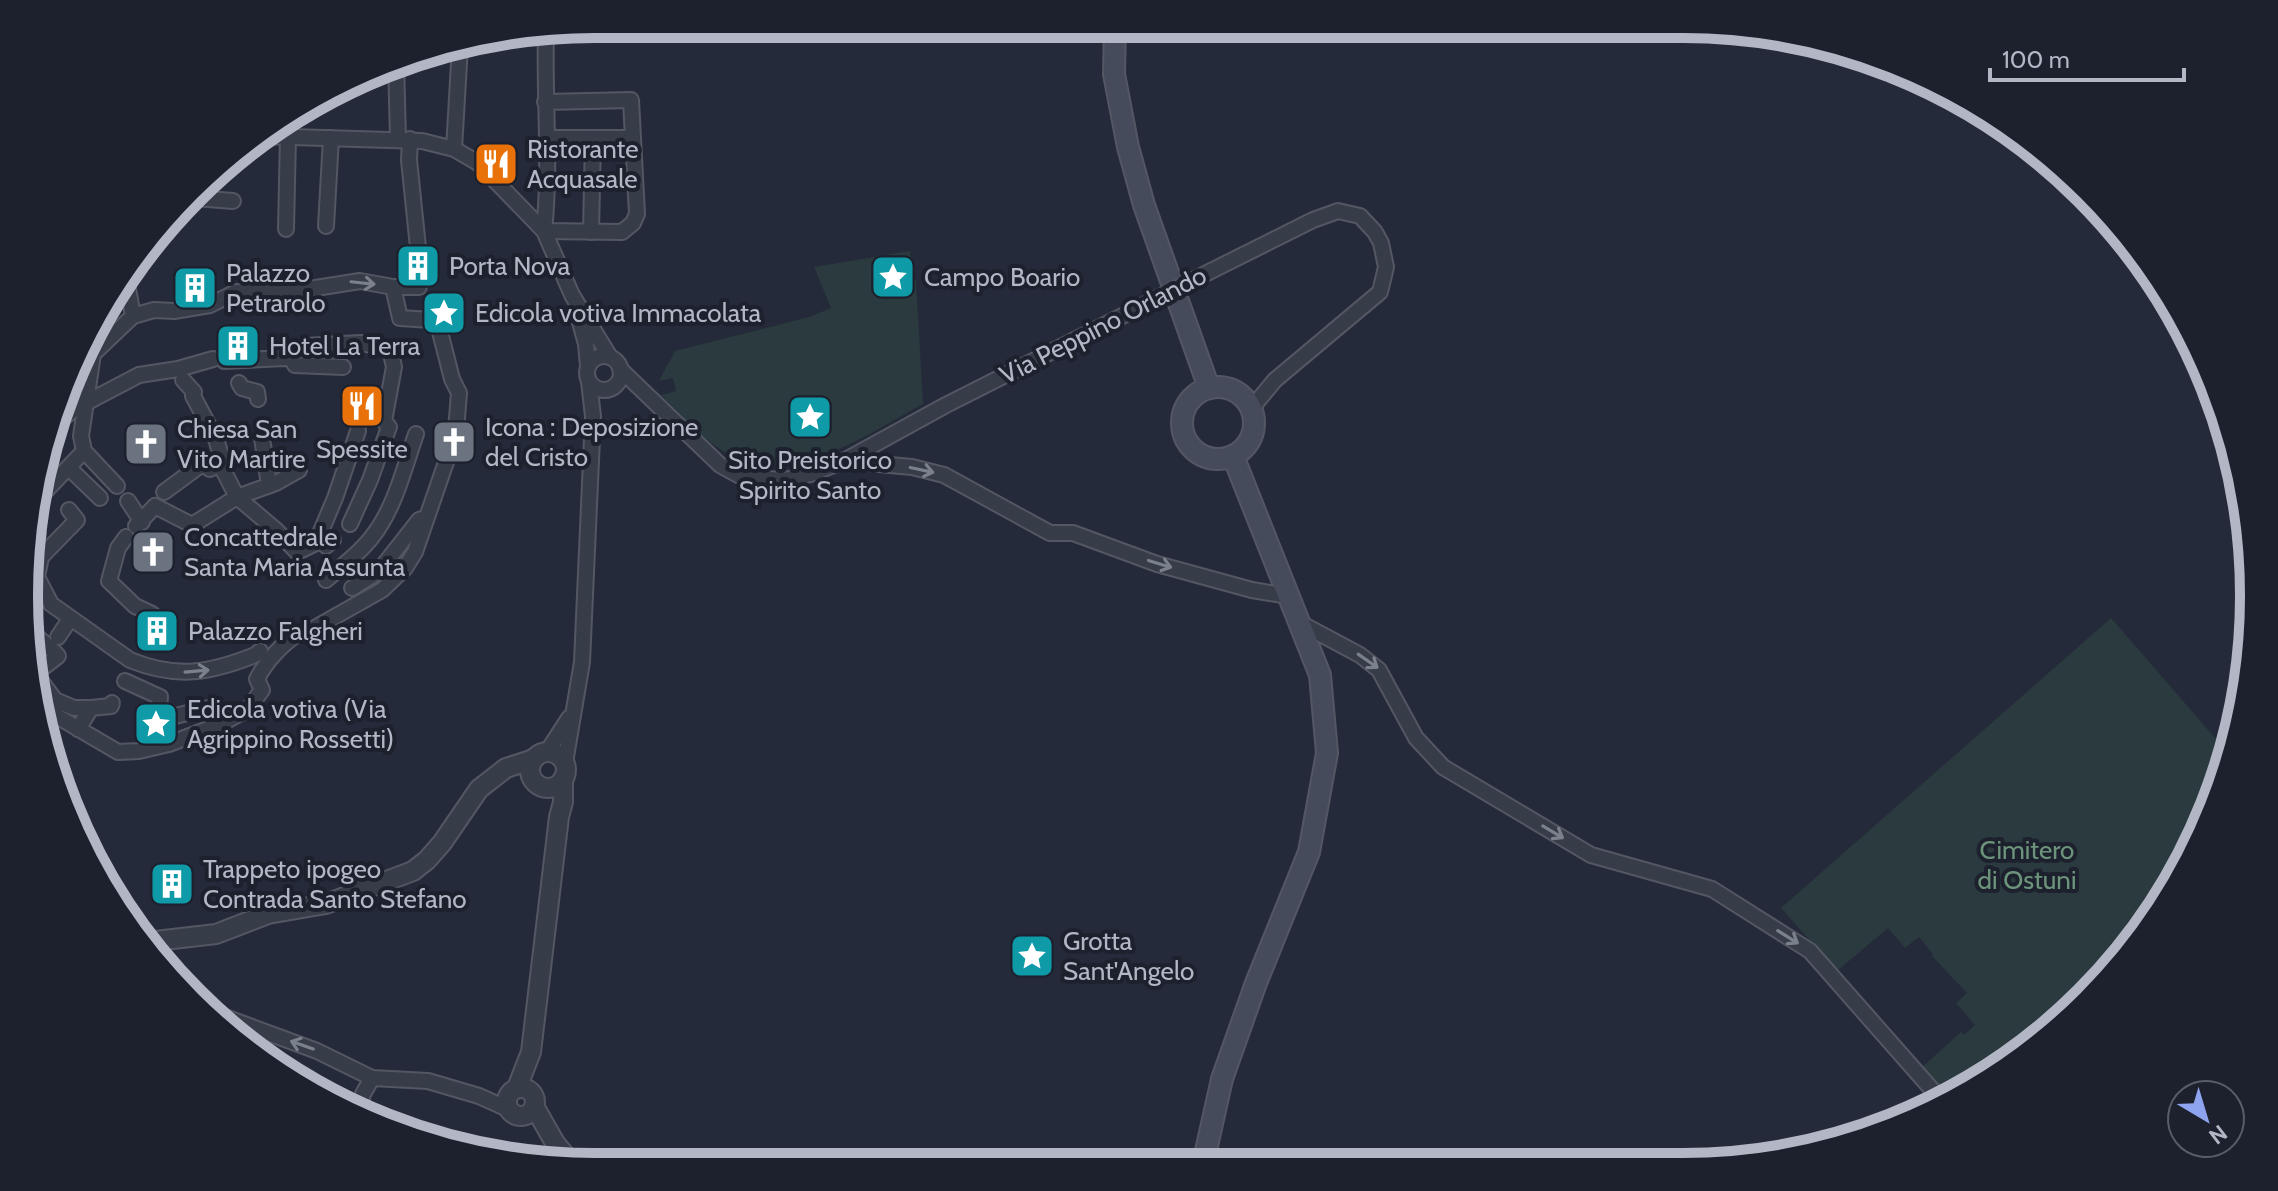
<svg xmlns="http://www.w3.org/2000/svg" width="2278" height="1191" viewBox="0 0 2278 1191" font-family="Cabin,sans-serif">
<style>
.green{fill:#2a3a3e}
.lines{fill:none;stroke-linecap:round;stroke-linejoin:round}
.minor-casing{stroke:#535764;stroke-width:18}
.tertiary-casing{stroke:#535764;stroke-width:22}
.secondary-casing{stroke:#535764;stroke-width:24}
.minor{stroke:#373c49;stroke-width:14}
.tertiary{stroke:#373c49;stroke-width:18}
.secondary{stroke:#464b5c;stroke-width:20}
.minor-bridge-casing{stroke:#535764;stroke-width:18;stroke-linecap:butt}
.minor-bridge{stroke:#373c49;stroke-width:14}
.oneway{stroke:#7b808d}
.labels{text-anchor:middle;stroke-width:8;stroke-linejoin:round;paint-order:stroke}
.poi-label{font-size:26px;fill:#b3b7c5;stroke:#1d212e;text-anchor:start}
.street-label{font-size:26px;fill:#b3b7c5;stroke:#1d212e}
.park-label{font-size:26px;fill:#6c947b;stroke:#1d212e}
.rim{fill:none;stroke:#b3b7c5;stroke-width:10}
</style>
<rect width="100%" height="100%" fill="#242a39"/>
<g class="green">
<path d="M 910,251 L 913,277 L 916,280 L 923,404 C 865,435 785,494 720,449 C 698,435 680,413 661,395 L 676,391 L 673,378 L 659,381 L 675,351 L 809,317 L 831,308 L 814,267 Z"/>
<path d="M 2111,618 L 2230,755 L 2195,849 L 2112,973 L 2000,1070 L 1948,1098 L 1921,1068 L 1961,1032 L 1964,1035 L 1975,1025 L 1956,1003 L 1967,993 L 1932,956 L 1933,954 L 1919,937 L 1905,948 L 1888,928 L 1837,971 L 1781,908 Z"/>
</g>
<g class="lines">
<g class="minor-casing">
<g id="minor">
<path d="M 396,63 L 398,138"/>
<path d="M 545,102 L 631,100 L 637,214 L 633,223 L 622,232 L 544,231 C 551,165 544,99 546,32"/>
<path d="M 259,136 L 422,141 L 454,149 L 478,163 L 544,231 L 572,295 L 610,357"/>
<path d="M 547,138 L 633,138"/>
<path d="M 410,139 L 409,160 L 419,257"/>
<path d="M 454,149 L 460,46"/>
<path d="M 195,198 L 233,201"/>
<path d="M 326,226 L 331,138"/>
<path d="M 286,229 L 288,136"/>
<path d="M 591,232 L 593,138"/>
<path d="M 1209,272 L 1313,220 L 1338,211 L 1360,216 L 1375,232 L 1381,243 L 1386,267 L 1380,292 L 1275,380 L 1251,409"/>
<path d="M 578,315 L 586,344 L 588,366"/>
<path d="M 133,316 L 154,310 L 174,311 L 210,305 L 236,292 L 284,293 L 360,281 L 393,287 L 419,287 L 419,275"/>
<path d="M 304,346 L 361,343 L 390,349"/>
<circle cx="604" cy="373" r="17"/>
<path d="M 224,361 L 285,358 L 292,359 L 295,365 L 343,367"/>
<path d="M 620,369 L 720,465 L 742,477 L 784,480 L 811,474 L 844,461 L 946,405 L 1142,306"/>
<path d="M 183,380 L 194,392 L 193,396 L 216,439 L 223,462 L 220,464 L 237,497 L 276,530 L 297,552 L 316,543 L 335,498 L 358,431"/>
<path d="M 239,383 L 242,388 L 257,392 L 258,399"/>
<path d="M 357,413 L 360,397 L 387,403"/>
<path d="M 54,425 L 76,408 L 139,375 L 178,369 L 213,359"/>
<path d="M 262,438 L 269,485"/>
<path d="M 845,461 L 912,467 L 944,475 L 1050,533 L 1073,533 L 1157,564 L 1252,590 L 1288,596"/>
<path d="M 69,468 L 100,498"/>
<path d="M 117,486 L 84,451 L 81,436 L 93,354 L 133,316 L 127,283 L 122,276"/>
<path d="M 164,492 L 202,464 L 210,469 L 220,464"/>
<path d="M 38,499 L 84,451"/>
<path d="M 128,501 L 142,522"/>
<path d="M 350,524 L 370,480 L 389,427 L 384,421 L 394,367 L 390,349 L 395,347"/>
<path d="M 136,526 L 155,506 L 192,525 L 237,497 L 276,483 L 299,470"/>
<path d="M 126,537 L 118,548 L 109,581 L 135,606 L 152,614 L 147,625"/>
<path d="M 34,544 L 38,534 L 35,532"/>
<path d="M 326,546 L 333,540"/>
<path d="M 33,554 L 41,557 L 37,577 L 51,604 L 130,660 C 177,679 210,673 255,655 L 260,651"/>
<path d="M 41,557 L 77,520 L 69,510"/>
<path d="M 326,580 C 342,566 359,554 372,537 C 395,508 404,468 416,434"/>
<path d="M 352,588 L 379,571 L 419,520 L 426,518"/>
<path d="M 1300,623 L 1360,655 L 1379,670 L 1416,738 L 1443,767 L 1591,855 L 1712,889 L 1810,951 L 1942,1101"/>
<path d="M 26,628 C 37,638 49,645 58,656 L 45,666"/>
<path d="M 58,637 L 70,619"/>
<path d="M 34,672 L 55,700 L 55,714"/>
<path d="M 125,681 L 160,697 L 159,708"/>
<path d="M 55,700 L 74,708 L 91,708"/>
<path d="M 43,708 L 118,752 L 139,751 L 169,744 L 221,724 L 248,709 L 262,690 L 257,679 C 266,661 282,644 299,633 L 304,634 L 382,590 L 405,568 L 415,552 L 455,436 L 457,418 L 459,393 L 452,379 L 438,324 L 431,320 L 400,318 L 393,287"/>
<path d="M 175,716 L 213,707 L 224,723"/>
<path d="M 159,722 L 161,745"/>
<path d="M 78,729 L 91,708 L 111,706 L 112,703"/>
<path d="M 547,752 L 569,718"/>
<path d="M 565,763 L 582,662 L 593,416 L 589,382"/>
<path d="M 152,942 L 183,988"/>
<path d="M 206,1010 L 317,1051 L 372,1078 L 428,1081 L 479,1096 L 508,1109"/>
<path d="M 358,1114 L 363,1094 L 372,1078"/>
</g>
</g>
<g class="tertiary-casing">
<g id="tertiary">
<circle cx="548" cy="770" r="18"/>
<path d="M 147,942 L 216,934 L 268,914 L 326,904 L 413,871 L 427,860 L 442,843 L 479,789 L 506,768 L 534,759"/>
<circle cx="521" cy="1102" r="14"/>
<path d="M 517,1088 L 531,1052 L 559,817 L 563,802 L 563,779"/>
<path d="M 534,1106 L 555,1143 L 574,1166"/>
</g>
</g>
<g class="secondary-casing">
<g id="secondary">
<path d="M 1115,25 L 1114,74 L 1128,147 L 1144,205 L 1209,388"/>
<circle cx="1218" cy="423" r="36"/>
<path d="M 1203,1164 L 1222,1079 L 1256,983 L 1309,852 L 1327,753 L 1320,675 L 1233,456"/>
</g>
</g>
<use href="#minor" class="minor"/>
<use href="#tertiary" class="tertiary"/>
<use href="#secondary" class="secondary"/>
<g class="minor-bridge-casing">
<path id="minor-bridge" d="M 1142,306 L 1209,272"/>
</g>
<use href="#minor-bridge" class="minor-bridge"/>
</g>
<defs><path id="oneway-shaft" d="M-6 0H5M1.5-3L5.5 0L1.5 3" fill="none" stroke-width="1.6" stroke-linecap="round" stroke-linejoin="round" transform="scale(2)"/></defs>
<g class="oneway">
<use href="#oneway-shaft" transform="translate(363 283) rotate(6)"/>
<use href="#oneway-shaft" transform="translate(922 470) rotate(12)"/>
<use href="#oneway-shaft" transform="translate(1160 564) rotate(17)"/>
<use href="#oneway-shaft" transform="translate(1368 661) rotate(35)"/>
<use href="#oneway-shaft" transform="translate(197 671) rotate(-5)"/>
<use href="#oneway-shaft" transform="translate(1553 832) rotate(31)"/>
<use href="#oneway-shaft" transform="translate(1788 937) rotate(32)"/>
<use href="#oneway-shaft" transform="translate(302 1045) rotate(-161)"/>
</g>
<defs>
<g id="restaurant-square" transform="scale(2.3)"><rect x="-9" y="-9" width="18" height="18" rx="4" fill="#e8710a" stroke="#1d212e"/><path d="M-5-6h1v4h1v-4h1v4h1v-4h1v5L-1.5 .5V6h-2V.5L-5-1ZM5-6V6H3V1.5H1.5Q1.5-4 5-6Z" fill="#fff"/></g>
<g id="building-square" transform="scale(2.3)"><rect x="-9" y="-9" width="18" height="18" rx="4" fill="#0f9aa8" stroke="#1d212e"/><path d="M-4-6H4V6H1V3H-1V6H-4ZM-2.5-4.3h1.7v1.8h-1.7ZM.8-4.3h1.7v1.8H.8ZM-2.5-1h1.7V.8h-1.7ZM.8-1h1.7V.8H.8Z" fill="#fff"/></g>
<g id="sight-square" transform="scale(2.3)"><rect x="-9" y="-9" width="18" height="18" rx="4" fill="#0f9aa8" stroke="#1d212e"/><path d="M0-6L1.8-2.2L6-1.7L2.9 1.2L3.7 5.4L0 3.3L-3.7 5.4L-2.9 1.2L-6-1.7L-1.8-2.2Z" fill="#fff"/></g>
<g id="church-square" transform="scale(2.3)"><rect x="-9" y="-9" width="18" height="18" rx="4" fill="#6b7280" stroke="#1d212e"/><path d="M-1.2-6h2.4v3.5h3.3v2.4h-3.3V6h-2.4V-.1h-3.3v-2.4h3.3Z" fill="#fff"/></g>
</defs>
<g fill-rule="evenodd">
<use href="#restaurant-square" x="496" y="164"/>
<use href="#building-square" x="418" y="266"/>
<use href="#sight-square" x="893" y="277"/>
<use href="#building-square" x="195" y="288"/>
<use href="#sight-square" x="444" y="313"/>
<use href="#building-square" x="238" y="346"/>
<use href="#restaurant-square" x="362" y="406"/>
<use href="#sight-square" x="810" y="417"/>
<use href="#church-square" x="454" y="442"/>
<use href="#church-square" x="146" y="444"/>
<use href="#church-square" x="153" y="552"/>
<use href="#building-square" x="157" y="631"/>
<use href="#sight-square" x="156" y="724"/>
<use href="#building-square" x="172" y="884"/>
<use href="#sight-square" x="1032" y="956"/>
</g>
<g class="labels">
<g class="poi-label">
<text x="527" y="158">Ristorante<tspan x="527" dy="30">Acquasale</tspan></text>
<text x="449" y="275">Porta Nova</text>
<text x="226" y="282">Palazzo<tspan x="226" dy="30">Petrarolo</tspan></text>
<text x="924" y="286">Campo Boario</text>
<text x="475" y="322">Edicola votiva Immacolata</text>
<text x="269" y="355">Hotel La Terra</text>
<text x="485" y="436">Icona : Deposizione<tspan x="485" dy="30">del Cristo</tspan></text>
<text x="177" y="438">Chiesa San<tspan x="177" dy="30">Vito Martire</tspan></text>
<text x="362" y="458" text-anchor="middle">Spessite</text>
<text x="810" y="469" text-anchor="middle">Sito Preistorico<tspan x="810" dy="30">Spirito Santo</tspan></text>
<text x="184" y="546">Concattedrale<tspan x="184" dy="30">Santa Maria Assunta</tspan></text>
<text x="188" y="640">Palazzo Falgheri</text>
<text x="187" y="718">Edicola votiva (Via<tspan x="187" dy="30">Agrippino Rossetti)</tspan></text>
<text x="203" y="878">Trappeto ipogeo<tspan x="203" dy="30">Contrada Santo Stefano</tspan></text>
<text x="1063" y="950">Grotta<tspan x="1063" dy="30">Sant'Angelo</tspan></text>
</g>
<g class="street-label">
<text transform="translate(1103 325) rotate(-27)" y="9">Via Peppino Orlando</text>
</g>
<g class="park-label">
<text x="2027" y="859">Cimitero<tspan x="2027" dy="30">di Ostuni</tspan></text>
</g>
</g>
<path d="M0 0H2278V1191H0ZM595 38H1683A557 557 0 0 1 2240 595V596A557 557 0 0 1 1683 1153H595A557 557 0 0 1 38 596V595A557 557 0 0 1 595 38Z" fill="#1d212e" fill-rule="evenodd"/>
<path class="rim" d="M595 38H1683A557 557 0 0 1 2240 595V596A557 557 0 0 1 1683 1153H595A557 557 0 0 1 38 596V595A557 557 0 0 1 595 38Z"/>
<g transform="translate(2206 1119) rotate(142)"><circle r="38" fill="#1d212e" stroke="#595d6a" stroke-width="2"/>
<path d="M0-6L14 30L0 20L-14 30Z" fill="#8ea4ee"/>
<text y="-12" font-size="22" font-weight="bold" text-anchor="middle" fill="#b3b7c5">N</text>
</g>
<path d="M1990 68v12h194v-12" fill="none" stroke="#b3b7c5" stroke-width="4"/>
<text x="2002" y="68" font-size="24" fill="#b3b7c5" stroke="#1d212e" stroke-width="6" paint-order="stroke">100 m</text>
</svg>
